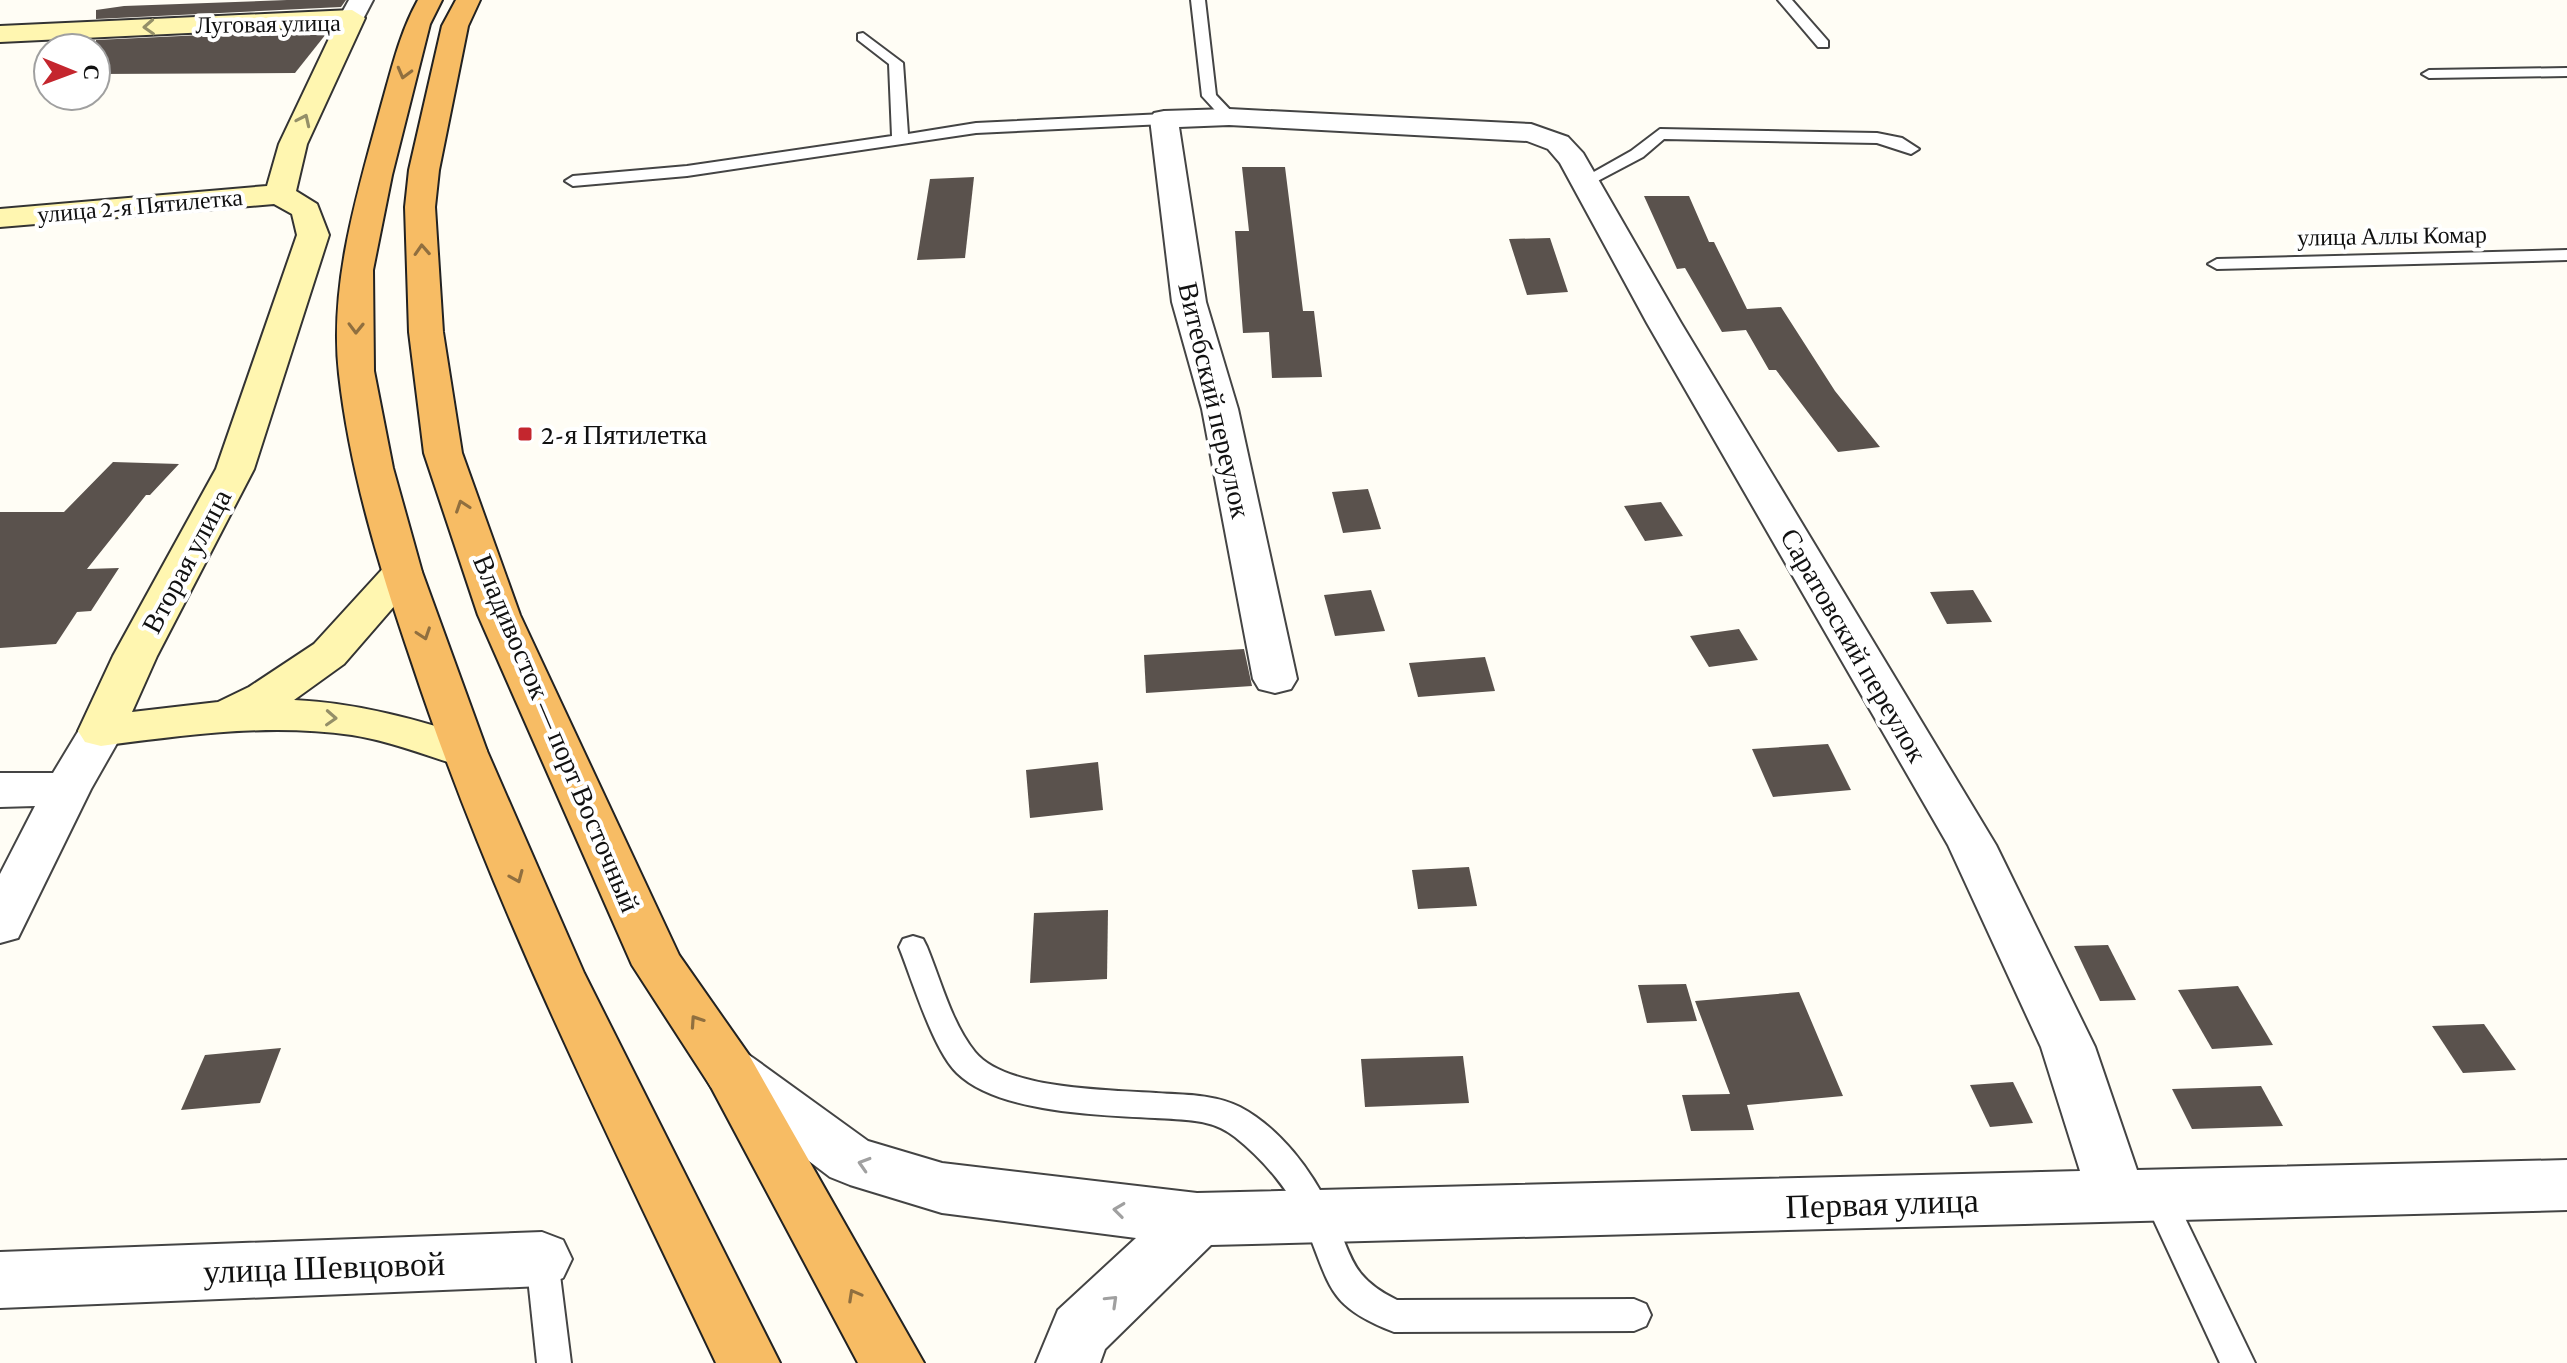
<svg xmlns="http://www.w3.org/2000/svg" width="2567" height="1363" viewBox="0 0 2567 1363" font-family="'Crimson Pro',serif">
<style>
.building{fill:#5a524d}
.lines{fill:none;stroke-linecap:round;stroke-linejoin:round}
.service-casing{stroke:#444;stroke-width:4}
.minor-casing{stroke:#444;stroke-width:4}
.secondary-casing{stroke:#333;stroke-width:4}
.trunk-casing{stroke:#222;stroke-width:4}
.service{fill:#fff;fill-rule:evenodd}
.minor{fill:#fff;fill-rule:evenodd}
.secondary{fill:#fff6b0;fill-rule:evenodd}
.trunk{fill:#f7bc64;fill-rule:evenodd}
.oneway{stroke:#948f68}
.oneway2{stroke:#906f3f}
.oneway3{stroke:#a0a0a0}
.poi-dot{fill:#c4262e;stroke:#fff;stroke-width:3}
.labels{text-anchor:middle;stroke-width:8;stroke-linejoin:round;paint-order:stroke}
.far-street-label{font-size:24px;fill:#111;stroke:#fff}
.street-label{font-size:28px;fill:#111;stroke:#fff}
.poi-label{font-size:28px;fill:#111;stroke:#fff;text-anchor:start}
.near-street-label{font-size:34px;fill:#111;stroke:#fff}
</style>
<rect width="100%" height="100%" fill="#fffdf5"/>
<g class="building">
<path d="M 287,0 L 346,0 L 341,7 L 96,19 L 96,10 L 124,6 Z"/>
<path d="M 330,29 L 295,73 L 96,74 L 96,40 Z"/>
<path d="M 1242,167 L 1285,167 L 1303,311 L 1314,311 L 1322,377 L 1272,378 L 1269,332 L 1243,333 L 1235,231 L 1249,231 Z"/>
<path d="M 974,177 L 965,258 L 917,260 L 930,179 Z"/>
<path d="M 1644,196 L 1689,196 L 1709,242 L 1714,242 L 1747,309 L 1781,307 L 1835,391 L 1880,447 L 1838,452 L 1776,370 L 1769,370 L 1746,330 L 1722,332 L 1685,268 L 1677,269 Z"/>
<path d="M 1550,238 L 1568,292 L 1527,295 L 1509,239 Z"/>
<path d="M 113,462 L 179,464 L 150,495 L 146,495 L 87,569 L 119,568 L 91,611 L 77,612 L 56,644 L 0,648 L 0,512 L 64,512 Z"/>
<path d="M 1368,489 L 1381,529 L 1343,533 L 1332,492 Z"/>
<path d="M 1661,502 L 1683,536 L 1645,541 L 1624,506 Z"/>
<path d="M 1371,590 L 1385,631 L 1335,636 L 1324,595 Z"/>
<path d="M 1973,590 L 1992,622 L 1947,624 L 1930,592 Z"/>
<path d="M 1739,629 L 1758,660 L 1709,667 L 1690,636 Z"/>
<path d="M 1244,649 L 1252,686 L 1146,693 L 1144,655 Z"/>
<path d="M 1485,657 L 1495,691 L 1418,697 L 1409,663 Z"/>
<path d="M 1828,744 L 1851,790 L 1773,797 L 1752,749 Z"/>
<path d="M 1098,762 L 1103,810 L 1030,818 L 1026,770 Z"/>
<path d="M 1469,867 L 1477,906 L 1418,909 L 1412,870 Z"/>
<path d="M 1108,910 L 1107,979 L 1030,983 L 1034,913 Z"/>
<path d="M 2108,945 L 2136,1000 L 2100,1001 L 2074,946 Z"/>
<path d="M 1686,984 L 1697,1021 L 1647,1023 L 1638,985 Z"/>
<path d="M 2238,986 L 2273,1045 L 2212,1049 L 2178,990 Z"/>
<path d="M 1799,992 L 1843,1096 L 1747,1105 L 1754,1130 L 1691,1131 L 1682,1095 L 1730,1094 L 1695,1001 Z"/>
<path d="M 2484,1024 L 2516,1070 L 2463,1073 L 2432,1026 Z"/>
<path d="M 281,1048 L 260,1103 L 181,1110 L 205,1055 Z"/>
<path d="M 1463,1056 L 1469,1103 L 1365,1107 L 1361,1059 Z"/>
<path d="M 2013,1082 L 2033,1123 L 1990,1127 L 1970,1085 Z"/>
<path d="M 2261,1086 L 2283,1126 L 2192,1129 L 2172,1089 Z"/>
</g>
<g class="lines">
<g class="service-casing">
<g id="service">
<path d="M 1191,0 L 1205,0 L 1216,95 L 1234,114 L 1234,120 L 1224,120 L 1202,96 Z"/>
<path d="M 1778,0 L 1792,0 L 1828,41 L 1828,47 L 1818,47 Z"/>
<path d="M 863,33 L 903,63 L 908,134 L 976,123 L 1164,114 L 1172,119 L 1164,124 L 976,133 L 687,176 L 573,186 L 565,181 L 573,176 L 687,166 L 892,136 L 889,64 L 858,40 L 858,34 Z"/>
<path d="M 2567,68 L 2567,76 L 2429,78 L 2422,74 L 2429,70 Z"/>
<path d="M 1660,129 L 1877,133 L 1902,138 L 1919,149 L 1911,154 L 1877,143 L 1664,139 L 1643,157 L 1590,185 L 1576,182 L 1631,151 Z"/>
<path d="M 2567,250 L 2567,260 L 2217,269 L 2208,264 L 2217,259 Z"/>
<path d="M 913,936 L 923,939 L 927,947 C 941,981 952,1024 975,1052 C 1006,1090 1110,1090 1156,1093 C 1185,1095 1214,1094 1240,1107 C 1280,1128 1312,1171 1331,1211 C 1353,1255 1348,1276 1397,1300 L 1634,1299 L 1646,1304 L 1651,1315 L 1646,1326 L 1634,1331 L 1394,1332 C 1327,1306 1331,1287 1306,1227 C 1292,1193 1264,1160 1235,1137 C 1211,1118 1184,1120 1155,1118 C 1100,1115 998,1113 957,1073 C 933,1050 912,979 899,947 L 903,939 Z"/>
<path d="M 2158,1181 L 2169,1185 L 2255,1363 L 2220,1363 L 2142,1195 L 2147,1185 Z"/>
<path d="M 542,1244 L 554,1249 L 558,1259 L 571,1363 L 537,1363 L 526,1259 L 530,1249 Z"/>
</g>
</g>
<g class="minor-casing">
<g id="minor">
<path d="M 349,0 L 373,0 L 361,23 L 352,26 L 339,18 Z"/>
<path d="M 1229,109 L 1531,124 L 1568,137 L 1583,153 L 1681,323 L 1996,845 L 2095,1047 L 2137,1170 L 2567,1160 L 2567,1210 L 1211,1245 L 1105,1349 L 1100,1363 L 1036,1363 L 1058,1310 L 1136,1238 L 942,1213 L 850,1185 L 830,1177 L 711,1087 L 702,1071 L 711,1055 L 730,1048 L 749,1055 L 868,1141 L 942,1163 L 1197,1193 L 2080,1171 L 2041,1047 L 1948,845 L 1647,323 L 1560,163 L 1548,149 L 1527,141 L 1229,125 L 1179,127 L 1206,302 L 1238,409 L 1297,679 L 1291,689 L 1275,693 L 1259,689 L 1253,679 L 1202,409 L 1172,302 L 1150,119 L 1154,113 L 1164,111 Z"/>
<path d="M 101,716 L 117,720 L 124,731 L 91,789 L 18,938 L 0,943 L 0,874 L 35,806 L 0,807 L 0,773 L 53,773 L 85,720 Z"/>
<path d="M 542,1232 L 563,1240 L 572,1259 L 563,1278 L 542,1286 L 0,1308 L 0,1252 Z"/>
</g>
</g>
<g class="secondary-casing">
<path id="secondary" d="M 352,10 L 365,18 L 307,144 L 296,191 L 317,204 L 329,235 L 254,469 L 157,656 L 132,712 L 218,702 L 249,687 L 314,644 L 388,563 L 402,560 L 416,563 L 422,572 L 416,581 L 344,664 L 294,700 C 359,703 419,720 480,740 L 487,751 L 480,762 L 464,767 C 427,756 390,741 352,735 C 268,723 184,735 101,746 L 85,742 L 78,731 L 113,656 L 216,469 L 297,235 L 292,214 L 274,204 L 0,227 L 0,209 L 267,186 L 279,144 L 335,26 L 0,42 L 0,26 Z"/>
</g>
<g class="trunk-casing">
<g id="trunk">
<path d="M 418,0 L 442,0 L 430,24 L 392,175 L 373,270 L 374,371 L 393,468 L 422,572 L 487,751 L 584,973 L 780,1363 L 716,1363 C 607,1133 492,905 412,663 C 380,569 350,473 339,374 C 329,285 357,194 380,110 C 391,72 399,34 418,0 Z"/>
<path d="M 456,0 L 480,0 L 468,26 L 439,170 L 435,207 L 443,332 L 462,453 L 520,615 L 679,955 L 749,1055 L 924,1363 L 858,1363 L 711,1087 L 632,965 L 478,615 L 424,453 L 409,332 L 405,207 L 409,170 L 442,26 Z"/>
</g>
</g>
<use href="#service" class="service"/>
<use href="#minor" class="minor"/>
<use href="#secondary" class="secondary"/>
<use href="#trunk" class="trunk"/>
</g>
<defs><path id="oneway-chevron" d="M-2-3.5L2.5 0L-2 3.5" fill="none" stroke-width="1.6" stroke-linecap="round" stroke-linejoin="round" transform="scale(2)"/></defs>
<g class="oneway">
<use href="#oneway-chevron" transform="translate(149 27) rotate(177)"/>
<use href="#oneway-chevron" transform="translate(304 120) rotate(-65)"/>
<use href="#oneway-chevron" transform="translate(331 718) rotate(3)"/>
</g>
<g class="oneway2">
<use href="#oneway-chevron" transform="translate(404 73) rotate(105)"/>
<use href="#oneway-chevron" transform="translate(422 250) rotate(-93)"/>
<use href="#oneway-chevron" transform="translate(356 328) rotate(91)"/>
<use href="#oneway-chevron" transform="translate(462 506) rotate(-109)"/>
<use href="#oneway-chevron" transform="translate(424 634) rotate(71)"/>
<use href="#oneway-chevron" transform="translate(517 877) rotate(67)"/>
<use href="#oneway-chevron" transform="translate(696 1021) rotate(-124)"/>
<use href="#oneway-chevron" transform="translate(854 1295) rotate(-119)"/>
</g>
<g class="oneway3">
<use href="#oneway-chevron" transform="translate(864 1164) rotate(-163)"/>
<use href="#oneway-chevron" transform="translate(1119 1210) rotate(-173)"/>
<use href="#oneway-chevron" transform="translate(1112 1301) rotate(-44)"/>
</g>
<rect class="poi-dot" x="517" y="426" width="16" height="16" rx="4"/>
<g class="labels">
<g class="far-street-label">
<text transform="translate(268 24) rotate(-1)" y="8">Луговая улица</text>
<text transform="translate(140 206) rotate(-5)" y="8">улица 2-я Пятилетка</text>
<text transform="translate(2392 236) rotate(-1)" y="8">улица Аллы Комар</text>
</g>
<g class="street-label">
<text transform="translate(1215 400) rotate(77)" y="10">Витебский переулок</text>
<text transform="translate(186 561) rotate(-62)" y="10">Вторая улица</text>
<text transform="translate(1854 645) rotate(60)" y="10">Саратовский переулок</text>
<text transform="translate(557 733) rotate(67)" y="10">Владивосток — порт Восточный</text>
</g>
<g class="poi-label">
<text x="541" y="444">2-я Пятилетка</text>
</g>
<g class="near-street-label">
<text transform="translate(1882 1203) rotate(-2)" y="12">Первая улица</text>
<text transform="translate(324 1267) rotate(-2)" y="12">улица Шевцовой</text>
</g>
</g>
<g transform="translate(72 72) rotate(91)"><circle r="38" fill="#ffffff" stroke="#a0a0a0" stroke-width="2"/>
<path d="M0-6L14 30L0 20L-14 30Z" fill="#c4262e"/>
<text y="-12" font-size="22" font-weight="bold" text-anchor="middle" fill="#111111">С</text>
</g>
</svg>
